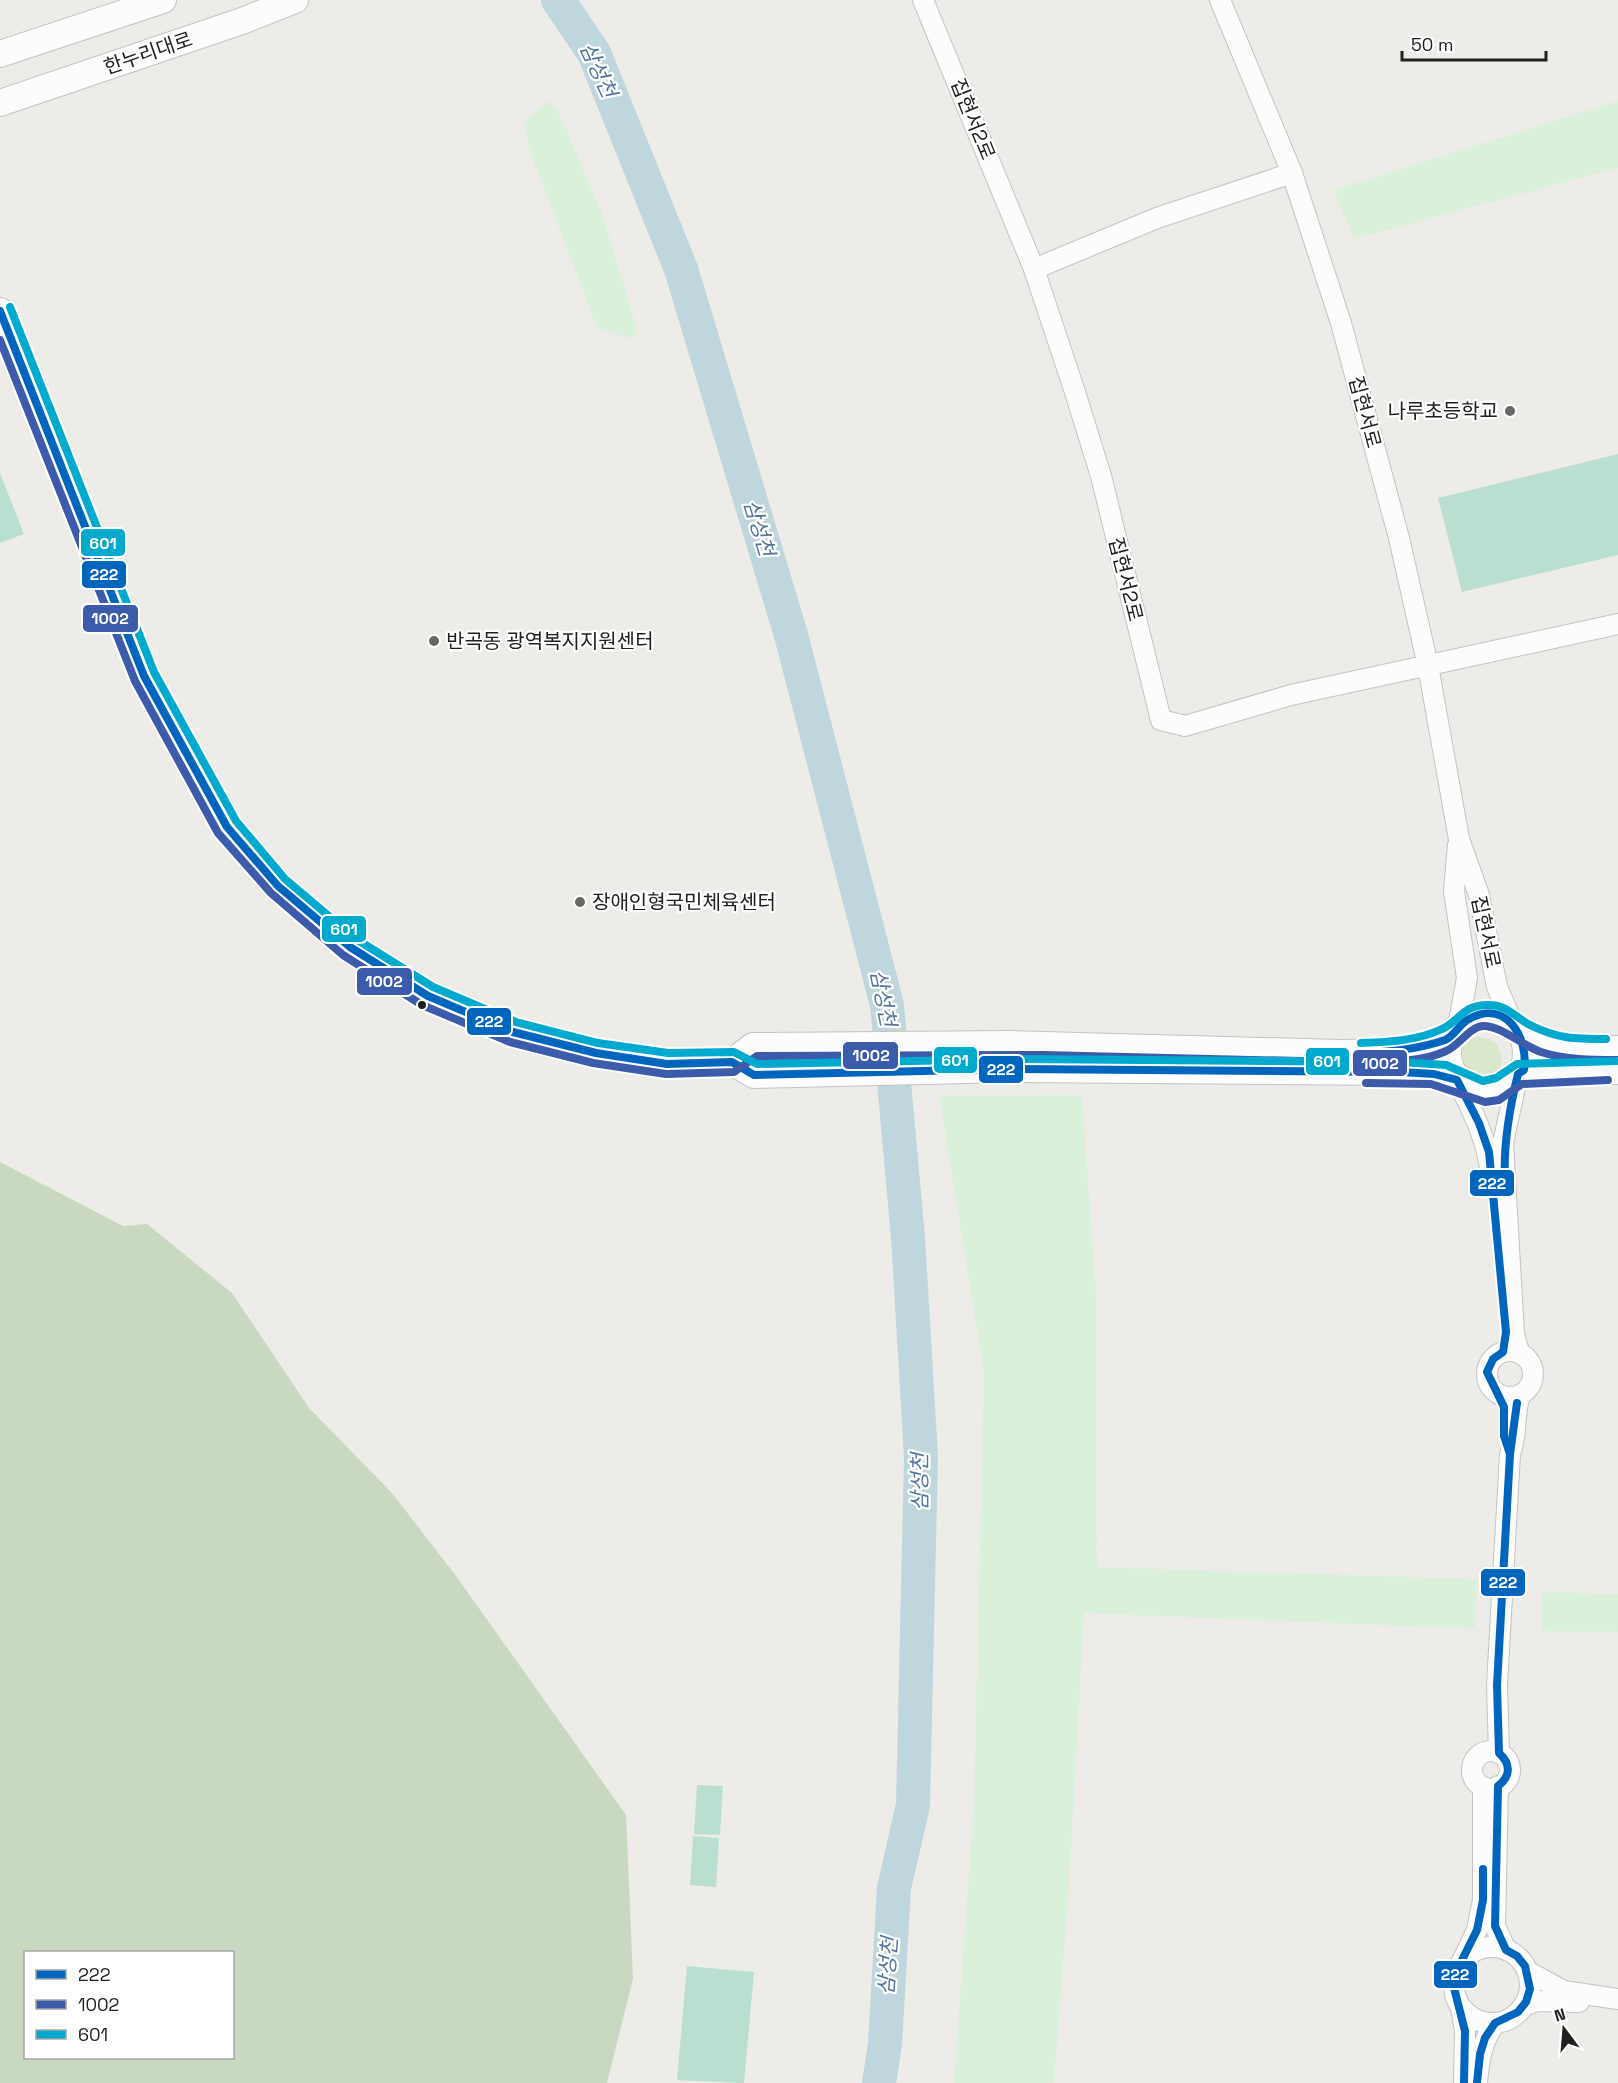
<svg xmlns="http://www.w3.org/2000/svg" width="1618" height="2083" viewBox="0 0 1618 2083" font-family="'Space Grotesk','Noto Sans KR',sans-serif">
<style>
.grass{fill:#d9e7cc}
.forest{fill:#c9d9c1;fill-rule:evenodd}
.park{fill:#dbf0db}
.pitch{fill:#badfd1}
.water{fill:#c0d6dd}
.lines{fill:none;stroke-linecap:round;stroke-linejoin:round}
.river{stroke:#c0d6dd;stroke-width:34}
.minor-casing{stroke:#c4c3c1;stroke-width:22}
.tertiary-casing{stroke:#c4c3c1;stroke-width:28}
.minor{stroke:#fcfcfc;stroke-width:20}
.tertiary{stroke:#fcfcfc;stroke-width:26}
.bus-1-casing{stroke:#fff;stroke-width:12}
.bus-2-casing{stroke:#fff;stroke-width:12}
.bus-3-casing{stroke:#fff;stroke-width:12}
.bus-1{stroke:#0065bd;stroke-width:8}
.bus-2{stroke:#3d5bab;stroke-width:8}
.bus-3{stroke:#00a9ce;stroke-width:8}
.poi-dot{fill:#686766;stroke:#fff;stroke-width:2}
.bus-dot{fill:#202020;stroke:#fff;stroke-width:2}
.labels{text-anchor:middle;stroke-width:4.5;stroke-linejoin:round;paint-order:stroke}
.street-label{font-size:20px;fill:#202020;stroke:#fff}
.poi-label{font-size:20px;fill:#202020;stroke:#fff;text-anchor:start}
.water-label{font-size:21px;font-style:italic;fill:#54749e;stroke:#fff}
.line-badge{stroke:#fff;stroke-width:2}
.badge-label{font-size:16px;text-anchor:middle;font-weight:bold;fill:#fff}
</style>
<rect width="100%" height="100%" fill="#eeece9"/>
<circle class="grass" cx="1479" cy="1060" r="23"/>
<path class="forest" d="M 0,1162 L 123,1226 L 147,1224 L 232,1293 L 309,1408 L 392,1493 L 456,1576 L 626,1815 L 633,1979 L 607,2083 L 0,2083 ZM 26,1952 L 232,1952 L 232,2058 L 26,2058 Z"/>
<g class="park">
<path d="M 548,101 L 557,108 L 603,216 L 638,333 L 629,338 L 597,328 L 529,149 L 524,122 Z"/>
<path d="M 1618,101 L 1618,168 L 1354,239 L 1333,190 Z"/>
<path d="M 1082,1095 L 1096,1293 L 1097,1567 L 1477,1579 L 1475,1629 L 1084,1613 L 1069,1887 L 1054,2083 L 954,2083 L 974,1802 L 984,1373 L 939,1096 Z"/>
<path d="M 1542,1592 L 1618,1594 L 1618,1632 L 1541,1631 Z"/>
</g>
<g class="pitch">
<path d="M 1618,454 L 1618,555 L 1462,592 L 1438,498 Z"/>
<path d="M 0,473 L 24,534 L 0,543 Z"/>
<path d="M 697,1785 L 723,1786 L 720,1835 L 694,1834 Z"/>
<path d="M 693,1836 L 719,1838 L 716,1887 L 690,1885 Z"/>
<path d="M 687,1966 L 754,1972 L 744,2083 L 677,2080 Z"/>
</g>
<path class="water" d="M 637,162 L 651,169 L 670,217 L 665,233 L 652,229 L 631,174 Z"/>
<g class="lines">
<path class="river" d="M 558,0 L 594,53 L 681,269 L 791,635 L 887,1005 L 908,1237 L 921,1457 L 913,1805 L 894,1888 L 885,2044 L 879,2083"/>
<g class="minor-casing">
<g id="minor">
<path d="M 923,0 L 1034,269 L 1075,392 L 1101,476 L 1161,720 L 1185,726 L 1291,695 L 1618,624"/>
<path d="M 1220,0 L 1292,173 L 1341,323 L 1399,538 L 1428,666 L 1459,839 L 1479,895 L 1497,987 L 1513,1024"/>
<path d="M 1034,269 L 1157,218 L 1292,173"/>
<path d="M 1458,845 L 1454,891 L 1467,978 L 1458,1027"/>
<path d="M 1518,1074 L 1503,1143 L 1514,1334 L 1519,1352"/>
<path d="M 1457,1080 C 1475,1116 1488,1141 1492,1182"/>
<circle cx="1510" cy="1374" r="23"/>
<circle cx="1491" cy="1770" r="19"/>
<path d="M 1499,1753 L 1497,1685 L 1510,1454 C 1518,1435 1513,1415 1520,1395"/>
<path d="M 1498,1786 L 1495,1926 L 1506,1950"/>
<circle cx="1492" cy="1985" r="38"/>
<path d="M 1463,1959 L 1477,1930 L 1483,1900 L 1483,1787"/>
<path d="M 1527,1971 L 1564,1991 L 1618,1999"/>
<path d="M 1523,2006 L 1537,2001 L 1579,2002"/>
<path d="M 1461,2008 L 1465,2031 L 1464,2083"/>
<path d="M 1477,2083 C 1479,2059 1482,2042 1495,2023"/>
</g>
</g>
<g class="tertiary-casing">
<g id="tertiary">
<path d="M 0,54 L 163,0"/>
<path d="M 0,103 L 242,21 L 295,0"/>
<path d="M 0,311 L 144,676 L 227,827 L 278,886 L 350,947 L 428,996 L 513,1032 L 596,1053 L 667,1064 L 732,1062 L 754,1075 L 1010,1069 L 1401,1072 L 1434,1074 L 1457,1080"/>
<circle cx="1487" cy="1053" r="39"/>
<path d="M 1519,1031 L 1569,1050 L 1618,1049"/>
<path d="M 732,1062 L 753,1046 L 1010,1044 L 1340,1053 L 1403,1052 L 1450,1038"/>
<path d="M 1518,1074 L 1618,1071"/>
</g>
</g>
<use href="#minor" class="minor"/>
<use href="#tertiary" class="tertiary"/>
<g class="bus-1-casing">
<g id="bus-1">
<path d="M 0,311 L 144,676 L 227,827 L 278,886 L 350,947 L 428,996 L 513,1032 L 596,1053 L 667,1064 L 732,1062 L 754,1075 L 1010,1069 L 1401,1072 L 1434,1074 L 1457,1080 L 1479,1123 L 1489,1152 L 1506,1332 L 1503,1352 L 1493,1359 L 1487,1372 L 1504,1407 L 1504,1436 L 1510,1454"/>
<path d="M 1363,1053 C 1390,1052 1419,1049 1445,1040 C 1455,1036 1459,1024 1469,1019 C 1506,998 1529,1038 1524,1070 L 1518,1074 C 1509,1110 1503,1145 1505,1182"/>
<path d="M 1464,2083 L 1465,2031 L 1453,1984 L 1456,1972 L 1477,1930 L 1483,1900 L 1483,1869"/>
<path d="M 1477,2083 L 1480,2054 L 1485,2038 L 1495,2023 L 1518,2012 L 1526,2002 L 1530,1989 L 1525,1966 L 1517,1956 L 1506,1950 L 1495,1926 L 1498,1786 C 1511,1776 1511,1764 1499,1753 L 1497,1685 L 1510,1454 L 1517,1403"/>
</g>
</g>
<g class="bus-2-casing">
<g id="bus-2">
<path d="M 0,340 L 135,681 L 218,833 L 271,893 L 343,955 L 422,1005 L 510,1042 L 593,1063 L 666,1074 L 734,1072 L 757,1056 L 1043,1055 L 1383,1063 C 1404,1061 1426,1060 1446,1051 C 1459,1046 1469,1027 1483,1026 C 1500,1025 1523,1046 1541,1052 C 1566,1060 1592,1060 1618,1060"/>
<path d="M 1366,1083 L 1431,1084 L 1485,1102 L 1499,1100 L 1522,1084 L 1608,1080"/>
</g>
</g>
<g class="bus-3-casing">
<g id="bus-3">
<path d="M 10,307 L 154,672 L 236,821 L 285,879 L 356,939 L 433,987 L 516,1022 L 598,1043 L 668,1053 L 734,1052 L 757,1064 L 1010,1059 L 1401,1062 L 1446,1065 L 1483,1081 L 1496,1078 L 1517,1064 L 1618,1061"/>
<path d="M 1361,1043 C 1388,1042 1417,1041 1442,1029 C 1461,1020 1463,1004 1490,1005 C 1507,1005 1516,1018 1530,1025 C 1558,1039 1575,1039 1606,1039"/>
</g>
</g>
<use href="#bus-1" class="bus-1"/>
<use href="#bus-2" class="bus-2"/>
<use href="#bus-3" class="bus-3"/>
</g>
<g class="poi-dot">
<circle cx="1510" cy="411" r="6"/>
<circle cx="434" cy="641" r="6"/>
<circle cx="580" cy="902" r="6"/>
</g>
<circle class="bus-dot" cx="422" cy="1005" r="5"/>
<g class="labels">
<g class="street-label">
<text transform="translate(148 53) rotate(-19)" y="7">한누리대로</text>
<text transform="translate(973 119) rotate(68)" y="7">집현서2로</text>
<text transform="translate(1365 412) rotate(75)" y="7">집현서로</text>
<text transform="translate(1126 579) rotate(76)" y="7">집현서2로</text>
<text transform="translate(1486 932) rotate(78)" y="7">집현서로</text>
</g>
<g class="poi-label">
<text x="1498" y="418" text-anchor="end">나루초등학교</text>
<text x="446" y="648">반곡동 광역복지지원센터</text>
<text x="592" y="909">장애인형국민체육센터</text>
</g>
<g class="water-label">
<text transform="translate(598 70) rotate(65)" y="7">삼성천</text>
<text transform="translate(759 528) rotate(73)" y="7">삼성천</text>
<text transform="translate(883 998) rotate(79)" y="7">삼성천</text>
<text transform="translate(920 1482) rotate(-90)" y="7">삼성천</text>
<text transform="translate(888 1966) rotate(-86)" y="7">삼성천</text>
</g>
</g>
<g class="line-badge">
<rect x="80" y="528" width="46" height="29" rx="6" fill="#00a9ce"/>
<rect x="81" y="560" width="46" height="29" rx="6" fill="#0065bd"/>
<rect x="82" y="604" width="57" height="29" rx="6" fill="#3d5bab"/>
<rect x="321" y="915" width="46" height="28" rx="6" fill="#00a9ce"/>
<rect x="356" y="967" width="57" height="29" rx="6" fill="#3d5bab"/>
<rect x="466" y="1007" width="46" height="29" rx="6" fill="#0065bd"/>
<rect x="842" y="1041" width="57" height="29" rx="6" fill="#3d5bab"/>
<rect x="933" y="1046" width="45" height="28" rx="6" fill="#00a9ce"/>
<rect x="1305" y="1047" width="45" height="29" rx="6" fill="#00a9ce"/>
<rect x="1352" y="1049" width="56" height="28" rx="6" fill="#3d5bab"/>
<rect x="978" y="1055" width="46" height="29" rx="6" fill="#0065bd"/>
<rect x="1469" y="1169" width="46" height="28" rx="6" fill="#0065bd"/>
<rect x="1480" y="1568" width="46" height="29" rx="6" fill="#0065bd"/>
<rect x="1433" y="1960" width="45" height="29" rx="6" fill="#0065bd"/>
</g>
<g class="badge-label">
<text x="103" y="549">601</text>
<text x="104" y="580">222</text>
<text x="110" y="624">1002</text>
<text x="344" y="935">601</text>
<text x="384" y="987">1002</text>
<text x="489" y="1027">222</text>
<text x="871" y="1061">1002</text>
<text x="955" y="1066">601</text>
<text x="1327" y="1067">601</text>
<text x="1380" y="1069">1002</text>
<text x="1001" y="1075">222</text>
<text x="1492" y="1189">222</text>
<text x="1503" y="1588">222</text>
<text x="1455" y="1980">222</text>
</g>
<rect x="24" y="1951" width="210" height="108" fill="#ffffff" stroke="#a6a6a6" stroke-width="1.5"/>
<rect x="36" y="1970" width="30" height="9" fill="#0065bd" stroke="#a6a6a6" stroke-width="1.5"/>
<text x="78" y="1981" font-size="18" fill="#202020">222</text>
<rect x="36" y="2000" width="30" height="9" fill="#3d5bab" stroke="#a6a6a6" stroke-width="1.5"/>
<text x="78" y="2011" font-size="18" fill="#202020">1002</text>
<rect x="36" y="2030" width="30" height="9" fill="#00a9ce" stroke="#a6a6a6" stroke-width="1.5"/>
<text x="78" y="2041" font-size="18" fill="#202020">601</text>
<g transform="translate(1564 2029) rotate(344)" stroke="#ffffff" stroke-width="4.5" paint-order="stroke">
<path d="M0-4.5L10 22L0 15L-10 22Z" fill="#202020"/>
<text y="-9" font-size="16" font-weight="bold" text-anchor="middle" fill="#202020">N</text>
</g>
<path d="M1402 51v9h144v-9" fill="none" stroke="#202020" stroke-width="3"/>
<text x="1411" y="51" font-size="18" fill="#202020" stroke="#ffffff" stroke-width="4.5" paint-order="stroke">50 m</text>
</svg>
